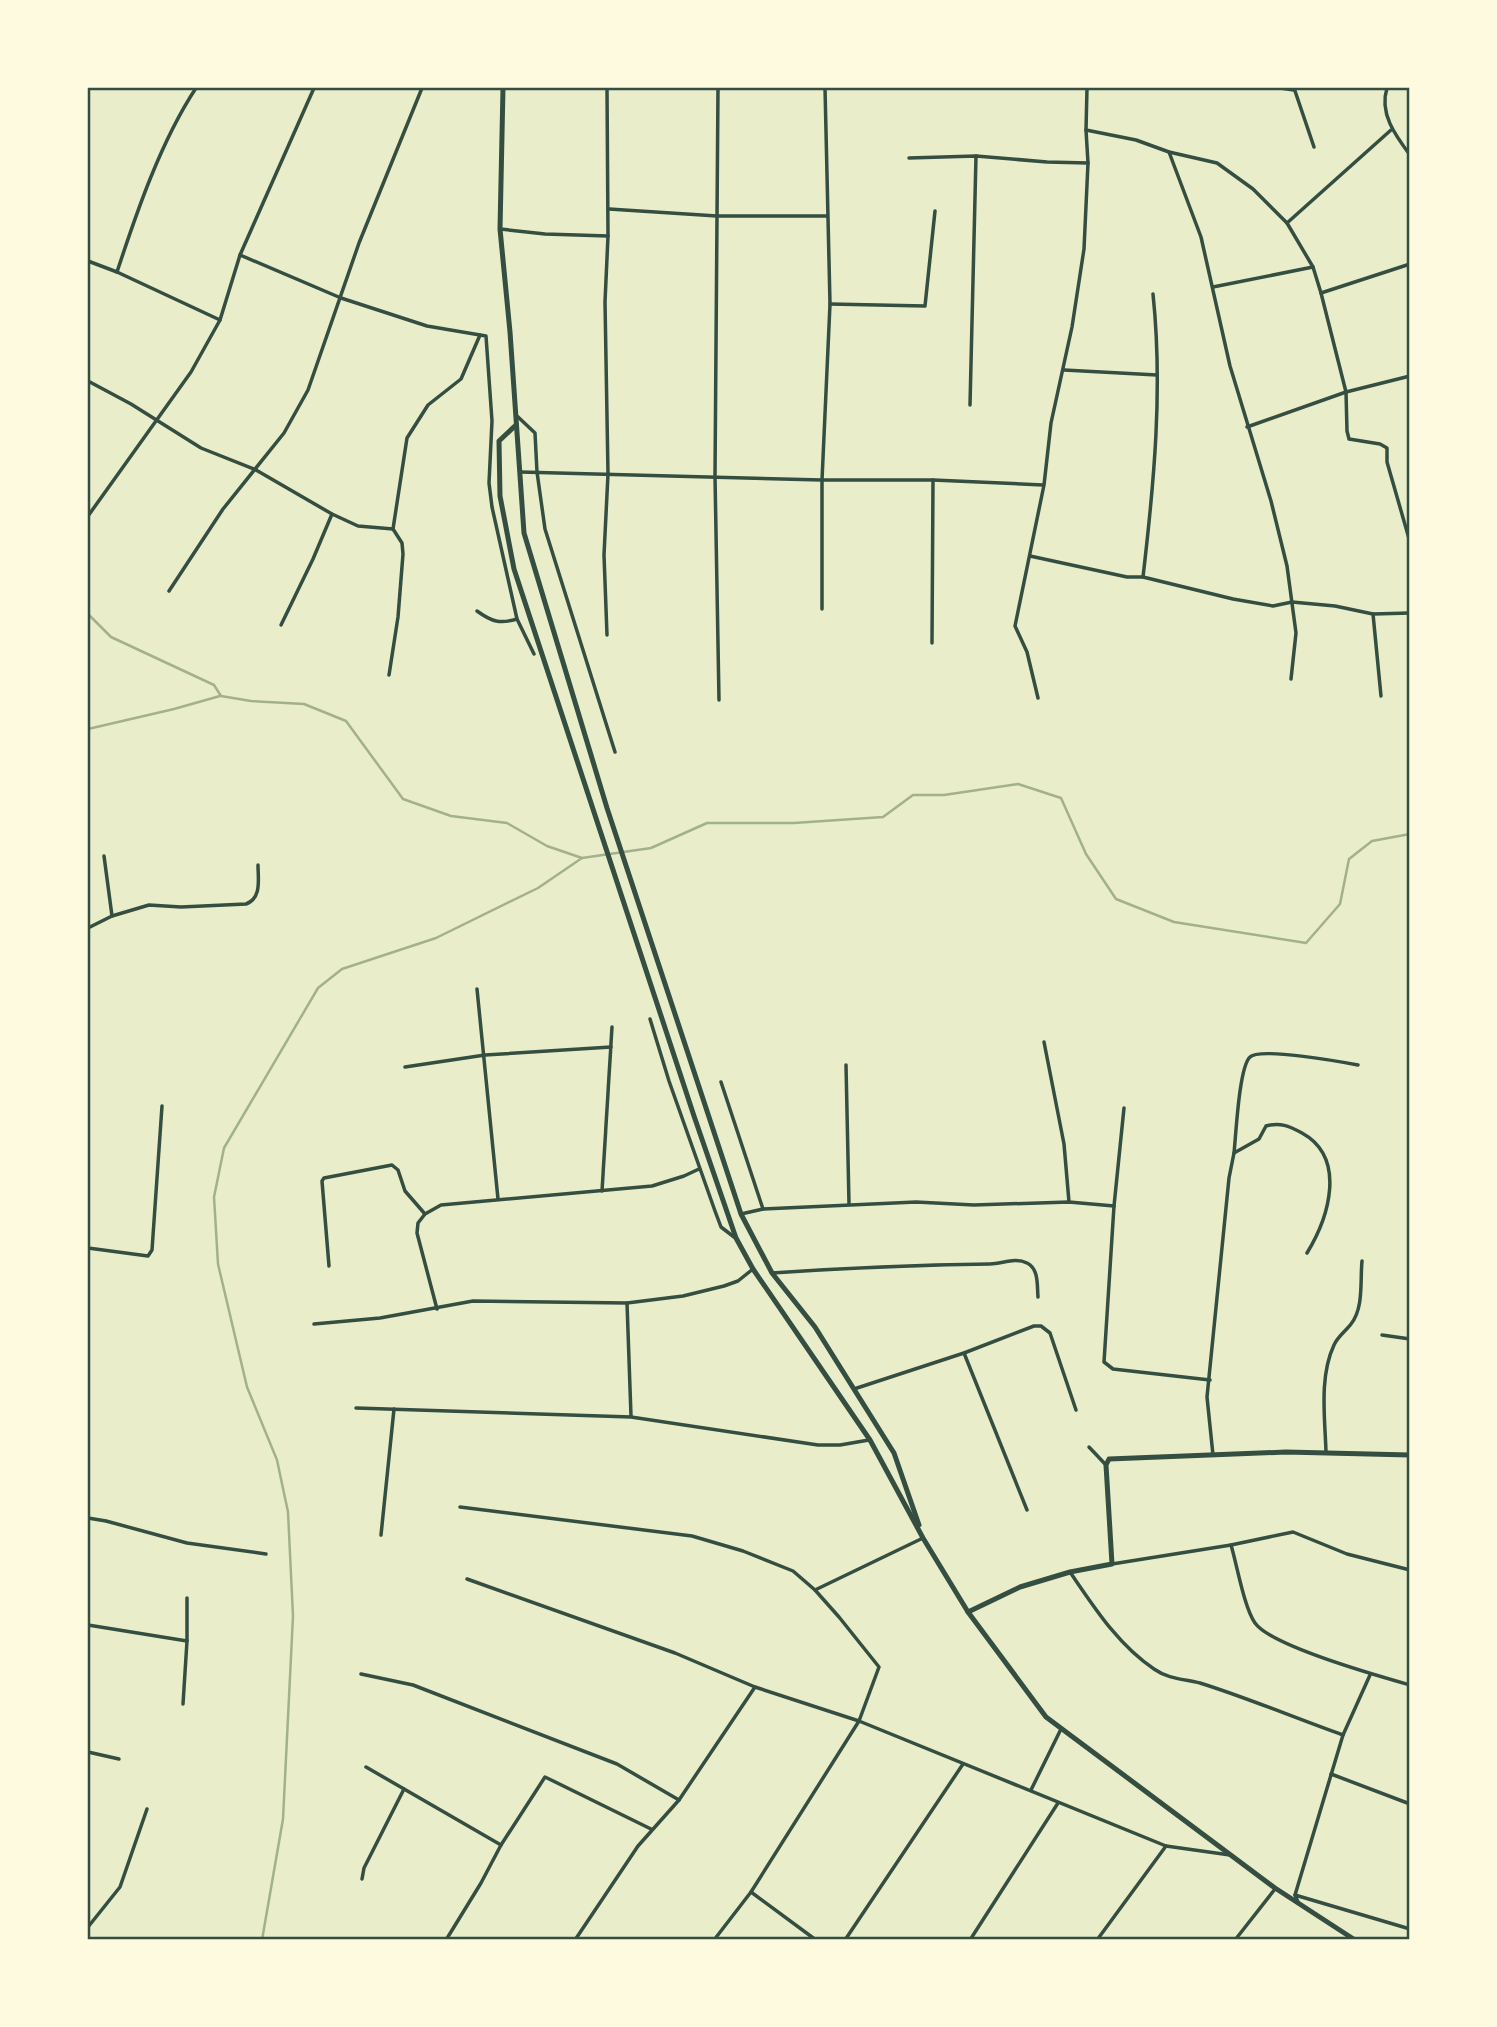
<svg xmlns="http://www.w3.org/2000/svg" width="1497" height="2027" viewBox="0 0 1497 2027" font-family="'Nunito Sans',sans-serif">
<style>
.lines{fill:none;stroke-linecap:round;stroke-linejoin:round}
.stream{stroke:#a3b18a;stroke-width:2.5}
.minor{stroke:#344e41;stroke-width:3.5}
.tertiary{stroke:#344e41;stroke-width:5}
.secondary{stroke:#344e41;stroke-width:5}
.neatline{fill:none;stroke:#344e41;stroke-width:2.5}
</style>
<rect width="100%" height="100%" fill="#e9edc9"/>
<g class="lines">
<g class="stream">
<path d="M 88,614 L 111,637 L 214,685 L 221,696 L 251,701 L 304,704 L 346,721 L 403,799 L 451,816 L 507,823 L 547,846 L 582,858 L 651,848 L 707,823 L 794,823 L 883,817 L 913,795 L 944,795 L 1018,784 L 1061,798 L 1086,854 L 1116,899 L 1174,922 L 1306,943 L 1340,904 L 1349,859 L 1372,841 L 1410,834"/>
<path d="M 88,729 L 174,709 L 220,696"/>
<path d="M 262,1940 L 283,1819 L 293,1616 L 288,1512 L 277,1460 L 247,1387 L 218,1264 L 214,1197 L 224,1148 L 318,988 L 342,969 L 436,938 L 538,888 L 582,858"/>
</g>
<g class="minor">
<path d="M 607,88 L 608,236 L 605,302 L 608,474 L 604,555 L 607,635"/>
<path d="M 718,88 L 715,476 L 719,700"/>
<path d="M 1280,88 L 1294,90"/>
<path d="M 1294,88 L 1314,147"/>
<path d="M 1387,88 C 1379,113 1395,135 1410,155"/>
<path d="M 1086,130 L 1136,140 L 1169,152 L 1217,163 L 1253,189 L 1287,223 L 1313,267 L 1321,293 L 1346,392 L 1347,431 L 1349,439 L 1380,444 L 1387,448 L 1387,462 L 1410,542"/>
<path d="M 1169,152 L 1201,237 L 1230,366 L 1271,501 L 1287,566 L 1296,633 L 1291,679"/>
<path d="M 909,158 L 976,156 L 1047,162 L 1088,163"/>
<path d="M 609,209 L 717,216 L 827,216"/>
<path d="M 1287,223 L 1391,130"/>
<path d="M 500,229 L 545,234 L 608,236"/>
<path d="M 240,255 L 341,298 L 427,326 L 486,336 L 492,421 L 489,483 L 492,507 L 517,619 L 534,654"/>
<path d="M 88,261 L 117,272 L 220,320"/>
<path d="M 117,272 C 137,211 161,141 196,88"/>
<path d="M 1213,287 L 1313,267"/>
<path d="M 1321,293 L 1410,264"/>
<path d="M 830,304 L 925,306 L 935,211"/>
<path d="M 1064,370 L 1157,375"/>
<path d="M 88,381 L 131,404 L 201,448 L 256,470 L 332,514 L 358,526 L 393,529"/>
<path d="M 970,405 L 976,156"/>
<path d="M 517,416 L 535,433 L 537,472 L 545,529 L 615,752"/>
<path d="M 1247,427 L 1346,392 L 1410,376"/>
<path d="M 520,472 L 822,480 L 933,480 L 1043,485"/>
<path d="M 88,516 L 191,372 L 220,320 L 240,255 L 314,88"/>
<path d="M 1030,556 L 1127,577 L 1143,577 L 1233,599 L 1273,606 L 1292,602 L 1335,606 L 1373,614 L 1410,613"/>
<path d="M 1143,577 C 1154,483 1163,389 1153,294"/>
<path d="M 169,591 L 223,509 L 284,433 L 308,390 L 359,243 L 422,88"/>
<path d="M 822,609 L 822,480 L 830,304 L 825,88"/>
<path d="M 477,611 C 492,622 500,624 517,619"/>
<path d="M 1373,614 L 1381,696"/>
<path d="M 281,625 L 313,559 L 332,514"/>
<path d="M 932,643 L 933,480"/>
<path d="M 389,675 L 398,617 L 403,554 L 402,543 L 393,529 L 407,438 L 428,405 L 461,379 L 480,335"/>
<path d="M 1038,698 L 1027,652 L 1015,626 L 1044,485 L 1051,423 L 1072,327 L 1084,249 L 1088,163 L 1086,130 L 1087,88"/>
<path d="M 104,856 L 112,916"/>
<path d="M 88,928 L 112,916 L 149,905 L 181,907 L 246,904 C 262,898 258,879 258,865"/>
<path d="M 477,989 L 498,1199"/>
<path d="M 650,1019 L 669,1081 L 715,1211 L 721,1227 L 734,1237"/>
<path d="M 1044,1042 L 1064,1144 L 1069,1202"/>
<path d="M 846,1065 L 849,1204"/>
<path d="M 405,1067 L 485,1055 L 611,1047"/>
<path d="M 721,1082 L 763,1209"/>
<path d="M 1124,1108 L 1114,1206 L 1104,1362 L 1113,1369 L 1210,1380"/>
<path d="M 1234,1153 C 1236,1135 1239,1067 1250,1057 C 1259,1047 1342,1062 1358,1065"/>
<path d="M 602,1191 L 612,1027"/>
<path d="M 741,1214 L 763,1209 L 916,1202 L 974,1205 L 1069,1202 L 1114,1206"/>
<path d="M 88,1248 L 148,1256 L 152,1250 L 162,1106"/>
<path d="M 329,1266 L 322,1181 L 324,1178 L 392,1165 L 398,1170 L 405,1191 L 425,1214"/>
<path d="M 772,1273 C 845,1268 917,1265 990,1264 C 1002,1264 1015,1257 1027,1263 C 1039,1269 1037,1285 1038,1297"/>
<path d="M 627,1303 L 631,1416"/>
<path d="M 437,1309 L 417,1233 L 418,1223 L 425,1214 L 441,1205 L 652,1186 L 684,1176 L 699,1169"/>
<path d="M 314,1324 L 380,1318 L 473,1301 L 627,1303 L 683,1296 L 724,1286 L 738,1281 L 753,1269"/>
<path d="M 1382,1335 L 1410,1339"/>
<path d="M 964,1353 L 1027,1510"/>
<path d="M 854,1389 L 964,1353 L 1034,1326 L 1041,1326 L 1050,1333 L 1076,1410"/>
<path d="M 356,1408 L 631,1417 L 818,1445 L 840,1445 L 869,1440"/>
<path d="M 1089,1447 L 1106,1465"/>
<path d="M 1326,1452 C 1325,1418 1319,1377 1334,1345 C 1338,1336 1346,1331 1351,1324 C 1364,1308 1360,1280 1362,1261"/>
<path d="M 1213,1455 L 1207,1397 L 1229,1178 L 1234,1153 L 1259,1139 L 1266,1126 C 1280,1122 1289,1126 1302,1133 C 1347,1158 1329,1217 1307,1253"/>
<path d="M 460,1507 L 692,1536 L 743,1551 L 793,1571 L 815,1590 L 839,1617 L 879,1667 L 859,1721 L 751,1892 L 714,1940"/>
<path d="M 88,1518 L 106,1521 L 187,1543 L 266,1554"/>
<path d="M 381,1535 L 394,1409"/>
<path d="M 1231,1545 C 1237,1565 1244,1607 1255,1623 C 1271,1646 1378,1676 1410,1685"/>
<path d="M 1112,1564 L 1231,1545 L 1293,1532 L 1347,1554 L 1410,1570"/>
<path d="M 1070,1572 C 1094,1607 1118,1645 1154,1669 C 1168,1679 1184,1679 1200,1683 C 1248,1698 1295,1718 1343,1735"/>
<path d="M 467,1579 L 675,1653 L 755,1687 L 859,1721 L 1166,1846 L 1230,1855"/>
<path d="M 815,1590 L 923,1538"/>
<path d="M 88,1625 L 187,1641 L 187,1598"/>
<path d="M 361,1674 L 413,1685 L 617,1764 L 679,1800"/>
<path d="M 183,1704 L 187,1641"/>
<path d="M 88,1752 L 119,1759"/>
<path d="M 366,1767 L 501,1845"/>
<path d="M 1331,1774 L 1410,1804"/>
<path d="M 1031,1790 L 1061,1729"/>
<path d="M 362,1879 L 364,1868 L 404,1789"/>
<path d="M 751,1892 L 816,1940"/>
<path d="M 1295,1895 L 1410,1929"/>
<path d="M 1298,1902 L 1295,1895 L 1343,1735 L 1370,1675"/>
<path d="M 88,1927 L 120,1887 L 147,1809"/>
<path d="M 446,1940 L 481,1883 L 501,1845 L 545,1777 L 651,1829"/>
<path d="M 575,1940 L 638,1846 L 679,1800 L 755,1687"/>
<path d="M 845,1940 L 963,1764"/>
<path d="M 970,1940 L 1058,1803"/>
<path d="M 1097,1940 L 1166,1846"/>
<path d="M 1235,1940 L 1275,1889"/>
</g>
<path class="tertiary" d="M 968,1612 L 1020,1587 L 1070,1572 L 1112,1564 L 1106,1465 L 1109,1459 L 1286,1452 L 1410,1455"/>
<g class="secondary">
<path d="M 503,88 L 500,229 L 510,332 L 524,533 L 607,808 L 741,1214 L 772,1273 L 815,1327 L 894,1453 L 919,1525"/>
<path d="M 516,425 L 499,441 L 500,496 L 514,569 L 694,1116 L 736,1238 L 753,1269 L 870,1440 L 923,1538 L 968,1612 L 1046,1717 L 1275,1888 L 1355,1940"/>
</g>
</g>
<rect width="1497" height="2027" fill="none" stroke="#fefae0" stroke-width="178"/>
<rect x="89" y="89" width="1319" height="1849" class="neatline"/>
</svg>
